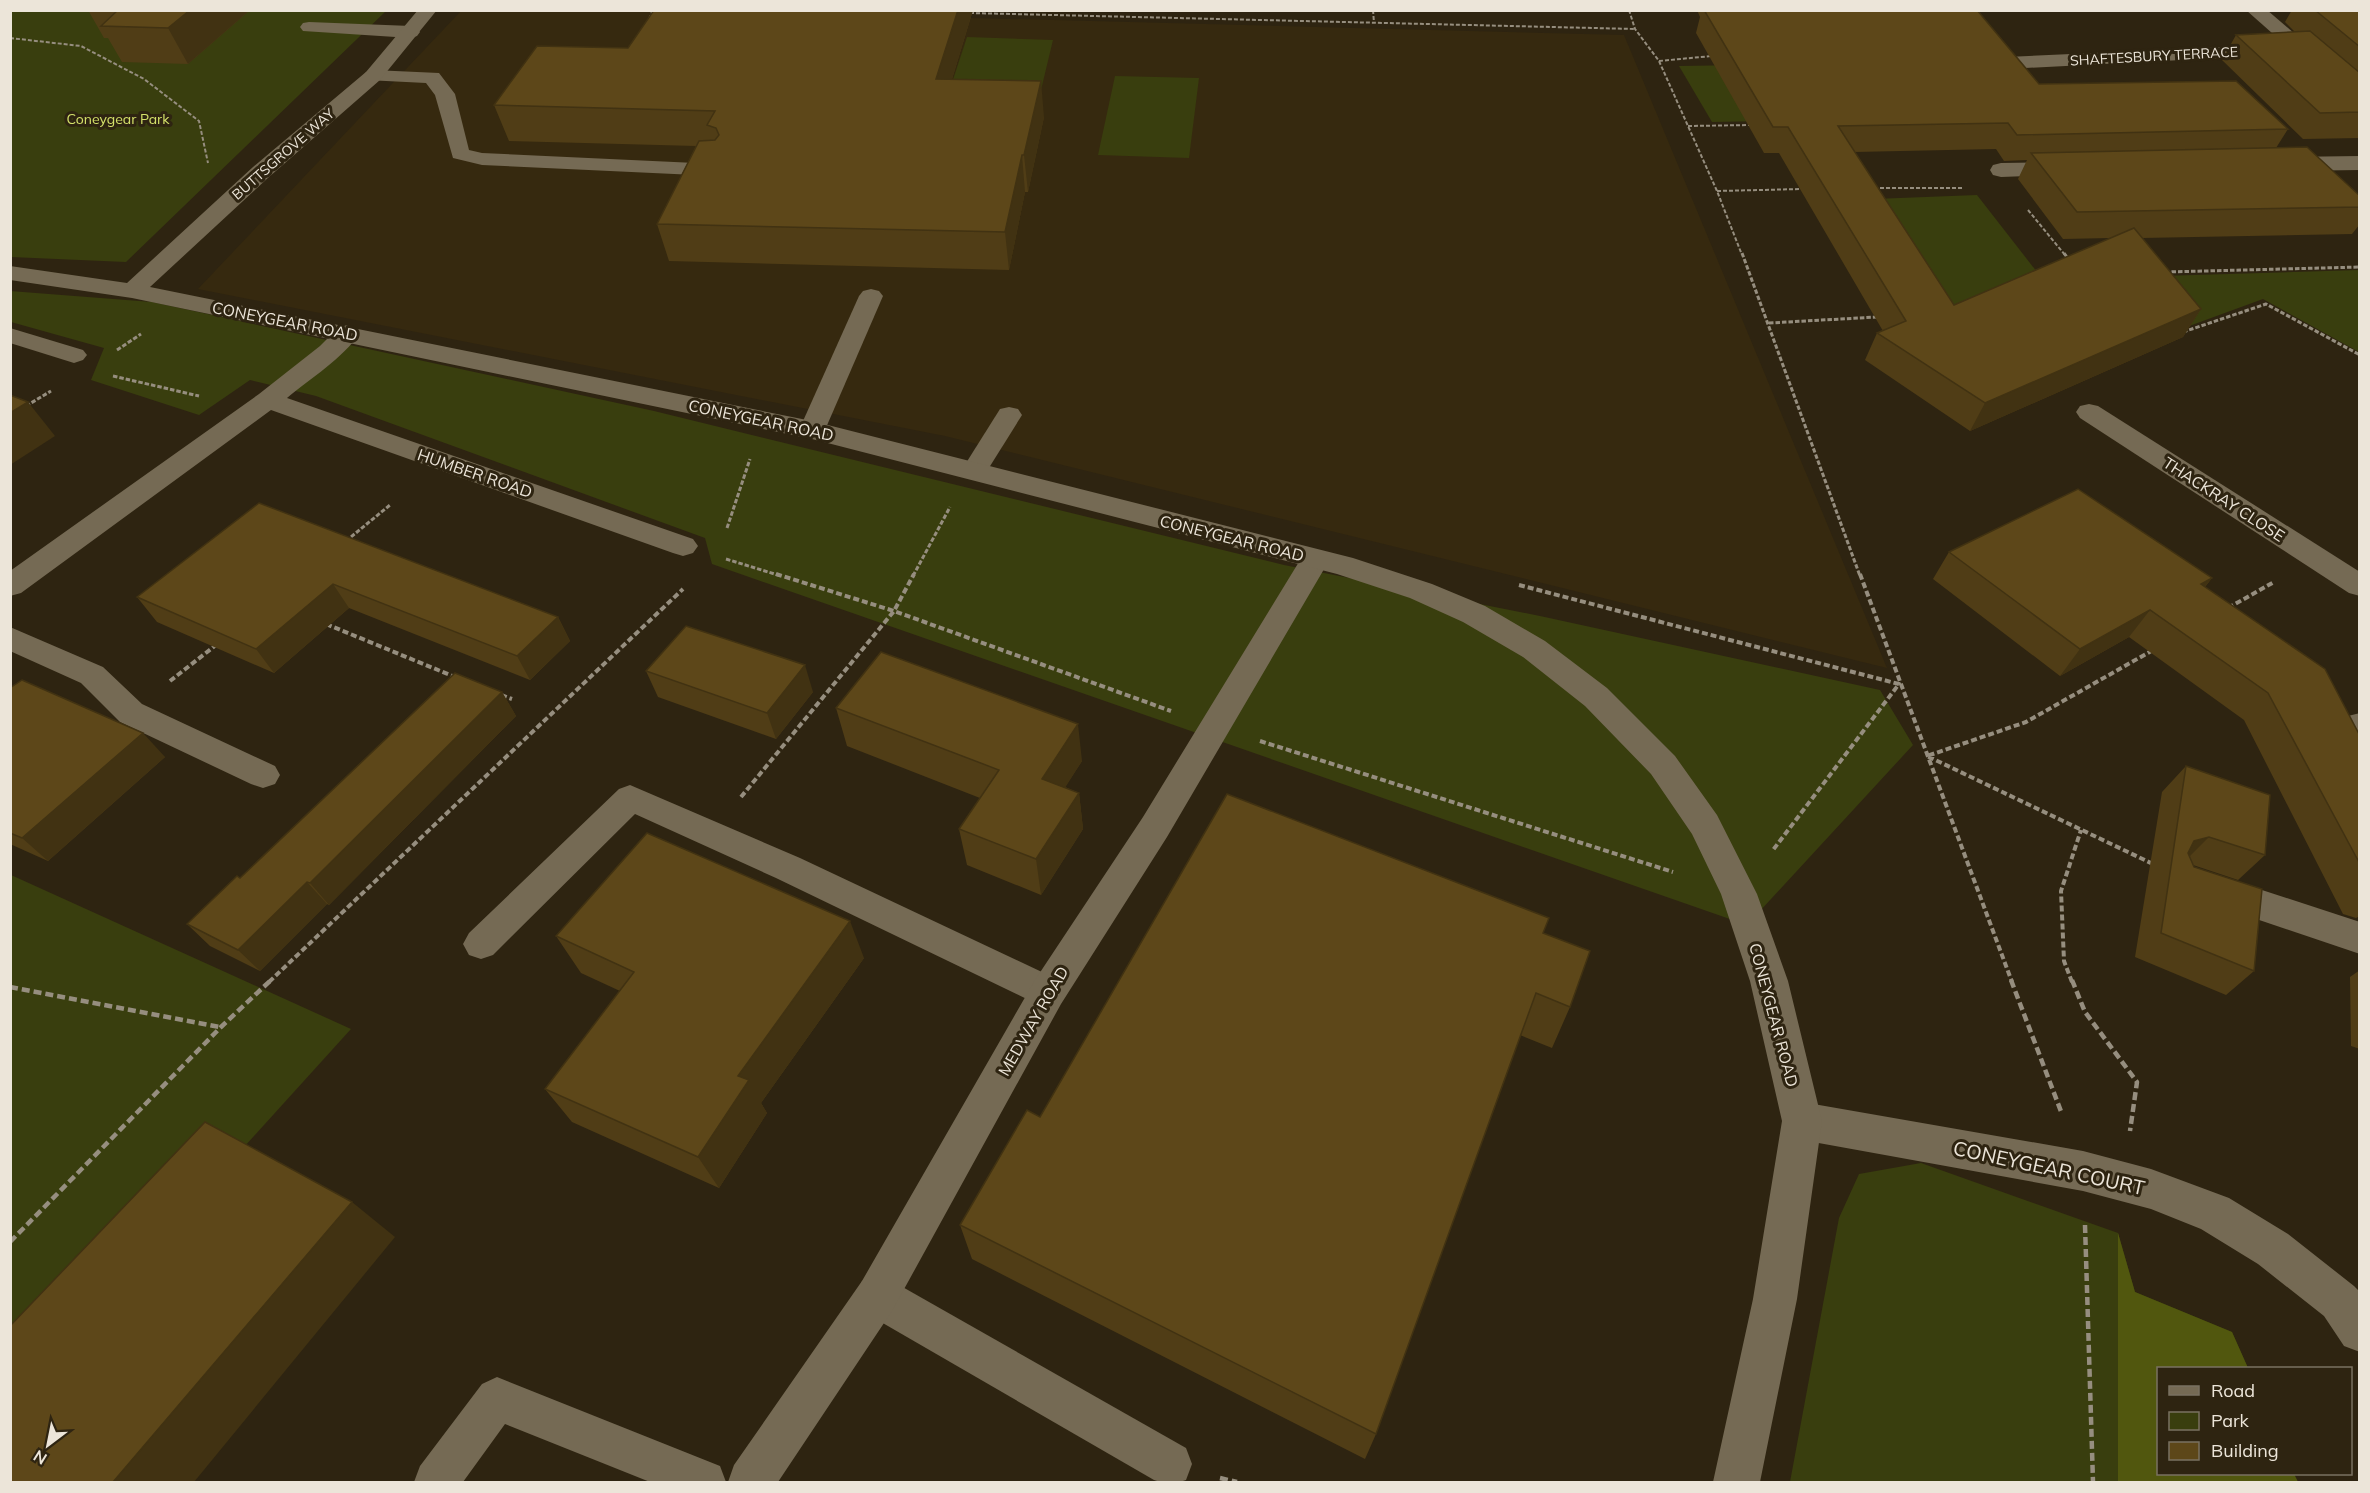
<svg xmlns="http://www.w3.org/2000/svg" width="2370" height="1493" viewBox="0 0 2370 1493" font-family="Mulish,sans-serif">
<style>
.built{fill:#36290f}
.green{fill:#393e0e}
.forest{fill:#51570e}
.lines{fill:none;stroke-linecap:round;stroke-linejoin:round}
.path-far3{stroke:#968e7f;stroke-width:2;stroke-dasharray:4 2;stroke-linecap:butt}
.path-far2{stroke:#968e7f;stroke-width:3;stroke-dasharray:4.5 2;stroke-linecap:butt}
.path-far1{stroke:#968e7f;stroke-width:4;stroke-dasharray:6 3;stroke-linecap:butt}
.path{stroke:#968e7f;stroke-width:4.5;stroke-dasharray:8 4;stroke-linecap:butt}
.lane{fill:#756a54;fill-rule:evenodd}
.street{fill:#756a54;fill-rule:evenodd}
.secondary{fill:#756a54;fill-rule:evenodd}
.wall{fill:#503d16;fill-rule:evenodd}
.shaded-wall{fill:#413212}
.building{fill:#5d4719;stroke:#413212;stroke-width:1.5}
.labels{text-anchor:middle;stroke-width:6;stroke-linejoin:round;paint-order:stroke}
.far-street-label{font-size:14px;fill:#ece5d9;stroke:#2e2411}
.far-park-label{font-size:14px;fill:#d4e16a;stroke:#2e2411}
.street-label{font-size:16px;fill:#ece5d9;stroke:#2e2411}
.near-street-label{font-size:20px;fill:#ece5d9;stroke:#2e2411}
</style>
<rect width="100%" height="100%" fill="#2e2411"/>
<path class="built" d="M 461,11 L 705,11 L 1624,35 L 1887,668 L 945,436 L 198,289 Z"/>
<g class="green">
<path d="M 11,11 L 386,11 L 126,262 L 11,257 Z"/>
<path d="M 967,37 L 1053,40 L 1035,115 L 942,113 Z"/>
<path d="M 1899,63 L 1943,118 L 1712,122 L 1679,66 Z"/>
<path d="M 1115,76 L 1199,78 L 1189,158 L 1098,155 Z"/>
<path d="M 1977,195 L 2044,281 L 1948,311 L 1874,199 Z"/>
<path d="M 2359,270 L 2359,352 L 2263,299 L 2181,329 L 2092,278 Z"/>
<path d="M 10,291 L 152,302 L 654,411 L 1284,565 L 1540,616 L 1880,690 L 1913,745 L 1747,925 L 712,564 L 705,538 L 316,396 L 250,380 L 199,415 L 91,380 L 104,348 L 11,322 Z"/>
<path d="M 11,875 L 351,1029 L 11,1404 Z"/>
<path d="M 1921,1163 L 2118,1233 L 2135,1292 L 2232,1332 L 2248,1368 L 2158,1368 L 2158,1474 L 2294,1474 L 2298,1482 L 1790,1482 L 1839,1218 L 1859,1174 Z"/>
</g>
<path class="forest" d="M 2118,1233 L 2135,1292 L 2232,1332 L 2248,1368 L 2158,1368 L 2158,1474 L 2294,1474 L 2298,1482 L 2118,1482 Z"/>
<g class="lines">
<g class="path-far3">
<path d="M 1373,10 L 1374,23"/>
<path d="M 1629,10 L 1635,29 L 1659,61 L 1717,191 L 1742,255"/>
<path d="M 970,13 L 1635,29"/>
<path d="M 649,19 L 653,10"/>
<path d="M 10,38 L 81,46 L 144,79 L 199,121 L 208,163"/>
<path d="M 1659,61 L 1712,56"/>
<path d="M 1688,126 L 1752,125"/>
<path d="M 1874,188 L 1962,188"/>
<path d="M 1717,191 L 1803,189"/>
<path d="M 2028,210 L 2065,255"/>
</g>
<g class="path-far2">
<path d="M 1742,253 L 1860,576"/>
<path d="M 2064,253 L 2069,260"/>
<path d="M 2165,272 L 2360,267"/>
<path d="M 1769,323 L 1877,317"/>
<path d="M 2183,332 L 2266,304 L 2360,355"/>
<path d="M 117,350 L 141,334"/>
<path d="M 113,376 L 199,396"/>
<path d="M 26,406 L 51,391"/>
<path d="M 727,528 L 750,459"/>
<path d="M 346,541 L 390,505"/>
<path d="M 726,559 L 781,576"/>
<path d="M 913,576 L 950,507"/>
</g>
<g class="path-far1">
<path d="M 776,574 L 894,611 L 1171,711"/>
<path d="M 1860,574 L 2012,982"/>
<path d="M 1519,585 L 1899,684 L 1773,850"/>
<path d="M 2228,608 L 2274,582"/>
<path d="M 326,624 L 455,677"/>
<path d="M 2153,650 L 2026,722 L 1927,756 L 2153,864"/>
<path d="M 170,681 L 216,645"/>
<path d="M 501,695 L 512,699"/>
<path d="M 1260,741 L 1673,872"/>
<path d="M 741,797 L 894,611 L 914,574"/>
<path d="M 269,982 L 683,589"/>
<path d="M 2072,982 L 2064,961 L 2061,891 L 2081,830"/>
</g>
<g class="path">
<path d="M 2011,980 L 2062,1114"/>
<path d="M 2072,980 L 2085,1012 L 2137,1082 L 2130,1131"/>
<path d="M 10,987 L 220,1027"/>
<path d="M 2085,1225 L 2093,1482"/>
<path d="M 10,1242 L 221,1027 L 271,980"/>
<path d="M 1220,1478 L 1237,1482"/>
</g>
<g class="lane">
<path d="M 309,22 L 411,26 L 417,28 L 420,32 L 417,36 L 411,38 L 303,31 L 300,27 L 303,23 Z"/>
<path d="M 373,70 L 439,73 L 455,94 L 469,150 L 482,153 L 717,164 L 724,166 L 727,170 L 724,174 L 717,176 L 482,165 L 453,158 L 435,95 L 426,83 L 366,80 L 363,76 L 366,72 Z"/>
<path d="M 871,289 L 879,291 L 883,296 L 825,430 L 821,436 L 812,438 L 803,436 L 799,430 L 859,296 L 863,291 Z"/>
<path d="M 1009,407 L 1018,409 L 1022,415 L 987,471 L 983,477 L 974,480 L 965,477 L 961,471 L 1000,409 Z"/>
<path d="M 630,785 L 800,858 L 1061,981 L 1066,992 L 1061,1003 L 1048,1008 L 1035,1003 L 776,878 L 635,814 L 493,955 L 481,959 L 469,955 L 463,944 L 469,933 L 619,789 Z"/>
<path d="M 877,1275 L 892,1281 L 1186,1448 L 1192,1464 L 1186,1480 C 1176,1484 1164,1484 1154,1480 L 862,1311 L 856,1296 L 862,1281 Z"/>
<path d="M 497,1377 L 720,1466 L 726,1482 L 650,1482 L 505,1424 L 463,1482 L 414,1482 L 420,1466 L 482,1384 Z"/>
</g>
<g class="street">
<path d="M 2271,45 L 2278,47 L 2281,51 L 2278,55 L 2007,69 L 2000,67 L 1997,63 L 2000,59 L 2007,57 Z"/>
<path d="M 2360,156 L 2360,170 L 2280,171 L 2272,169 L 2269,164 L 2272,159 L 2280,157 Z"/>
<path d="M 2067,162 L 2075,164 L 2078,169 L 2075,174 L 2001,177 L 1993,175 L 1990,170 L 1993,165 L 2001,163 Z"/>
<path d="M 347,325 L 356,328 L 360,333 C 342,359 311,378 287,398 L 693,539 L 698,546 L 693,553 L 683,556 L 673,553 L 271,410 L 21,593 L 10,596 L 10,571 L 259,394 L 320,346 L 338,328 Z"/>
<path d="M 10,328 L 83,350 L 87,355 L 83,360 L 74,363 L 10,343 Z"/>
<path d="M 2089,404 L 2098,406 L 2360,572 L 2360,596 L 2349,593 L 2080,418 L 2076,412 L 2080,406 Z"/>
<path d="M 1315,549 L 1325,552 L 1330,559 L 1167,837 L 1061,1004 L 892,1311 L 778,1482 L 728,1482 L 734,1465 L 862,1281 L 1035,980 L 1143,817 L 1305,552 Z"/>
<path d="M 10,627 L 103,667 L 142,704 L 275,766 L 280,775 L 275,784 L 263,788 L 251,784 L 120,722 L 81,683 L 10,651 Z"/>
<path d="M 2360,713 L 2360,749 L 2348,745 C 2343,734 2343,727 2348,716 Z"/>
<path d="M 2219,876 L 2360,922 L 2360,954 L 2206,902 L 2201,891 L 2206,880 Z"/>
<path d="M 1802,1102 L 2083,1151 L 2151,1169 L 2229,1198 L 2288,1234 L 2354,1286 L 2360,1292 L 2360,1352 L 2344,1346 L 2324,1316 L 2258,1264 L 2201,1229 L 2151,1209 L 2083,1191 L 1802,1140 L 1788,1134 L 1782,1121 L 1788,1108 Z"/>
</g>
<g class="secondary">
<path d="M 418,10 L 437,10 L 380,80 L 269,177 L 150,287 L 812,421 L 1353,558 L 1432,584 L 1485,606 L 1545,641 L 1607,688 L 1675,756 L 1717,815 L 1757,894 L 1788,981 L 1822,1121 L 1797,1299 L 1760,1482 L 1713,1482 L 1753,1299 L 1782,1121 L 1750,981 L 1721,894 L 1692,834 L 1651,774 L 1585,706 L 1523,657 L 1463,622 L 1410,598 L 1337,574 L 812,439 L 132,298 L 10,280 L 10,266 L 127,283 L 253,167 L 366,72 Z"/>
<path d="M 2246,10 L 2267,10 L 2360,90 L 2360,107 L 2353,105 Z"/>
</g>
</g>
<g class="wall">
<path d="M 88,10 L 250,10 L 188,64 L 122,62 L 108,38 L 104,38 Z"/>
<path d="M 654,10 L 973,10 L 952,79 L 1044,117 L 1028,192 L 1025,192 L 1009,270 L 669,261 L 657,224 L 696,146 L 509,141 L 494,105 L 628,48 Z"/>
<path d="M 1697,10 L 1977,10 L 2039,84 L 2288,129 L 2276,148 L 2360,196 L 2360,224 L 2352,234 L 2142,238 L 2201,309 L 2183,337 L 1970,431 L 1865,360 L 1877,333 L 1883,331 L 1779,153 L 1764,153 L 1696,33 L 1700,17 ZM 1996,149 L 2004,161 L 2027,160 L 2018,179 L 2063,239 L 2111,238 L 1954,305 L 1854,152 Z"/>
<path d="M 2292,10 L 2360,10 L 2360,138 L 2303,139 L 2222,60 L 2236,35 L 2295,32 L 2285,22 Z"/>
<path d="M 259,503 L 558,617 L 570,641 L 530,680 L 349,608 L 274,673 L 157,622 L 137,597 Z"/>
<path d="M 1949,552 L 2212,578 L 2205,587 L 2360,736 L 2360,916 L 2356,918 L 2343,914 L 2244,720 L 2129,637 L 2060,676 L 1933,579 Z"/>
<path d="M 646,671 L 813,692 L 776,739 L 658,697 Z"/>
<path d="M 10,688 L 165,757 L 48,861 L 10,844 Z"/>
<path d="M 502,692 L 516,716 L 329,905 L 327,904 L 260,971 L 210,946 L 187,924 L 240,878 Z"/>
<path d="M 836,708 L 1082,761 L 1065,787 L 1079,793 L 1083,829 L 1041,895 L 967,865 L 959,829 L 980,798 L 847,746 Z"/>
<path d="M 2186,766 L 2265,855 L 2238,880 L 2193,865 L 2254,971 L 2226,995 L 2135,957 L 2162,792 Z"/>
<path d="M 1543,933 L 1570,1007 L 1552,1048 L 1520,1035 L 1376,1434 L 1365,1459 L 972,1259 L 960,1225 L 1040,1117 Z"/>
<path d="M 556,936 L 864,958 L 761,1103 L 767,1113 L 719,1188 L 572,1122 L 545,1089 L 620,991 L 581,973 Z"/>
<path d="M 2360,970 L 2360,1049 L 2351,1046 L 2350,977 Z"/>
</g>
<g class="shaded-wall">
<path d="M 190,10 L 250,10 L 188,64 L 168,28 Z"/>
<path d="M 958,10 L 973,10 L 941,115 L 936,79 Z"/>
<path d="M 1041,81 L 1044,117 L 1028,192 L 1024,155 Z"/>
<path d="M 1022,155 L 1025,192 L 1009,270 L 1005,232 Z"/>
<path d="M 2201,309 L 2183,337 L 1970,431 L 1985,403 Z"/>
<path d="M 28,402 L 55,436 L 10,465 L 10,413 Z"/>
<path d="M 2212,578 L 2190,605 L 2201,584 Z"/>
<path d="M 333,584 L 349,608 L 274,673 L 256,649 Z"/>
<path d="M 2150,610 L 2129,637 L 2060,676 L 2080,649 Z"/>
<path d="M 558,617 L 570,641 L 530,680 L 517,656 Z"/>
<path d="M 805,665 L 813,692 L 776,739 L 767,713 Z"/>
<path d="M 502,692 L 516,716 L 329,905 L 310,883 Z"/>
<path d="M 1078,724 L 1082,761 L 1047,816 L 1042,779 Z"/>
<path d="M 143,733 L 165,757 L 48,861 L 22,838 Z"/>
<path d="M 1079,793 L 1083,829 L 1041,895 L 1036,859 Z"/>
<path d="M 2209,837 L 2184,862 L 2194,841 Z"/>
<path d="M 307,882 L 327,904 L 260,971 L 238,950 Z"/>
<path d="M 850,921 L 864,958 L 761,1103 L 767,1113 L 719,1188 L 698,1157 L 738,1076 Z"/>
<path d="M 352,1202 L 395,1237 L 194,1482 L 113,1482 Z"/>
</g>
<g class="building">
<path d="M 118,10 L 190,10 L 168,28 L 101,26 Z"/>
<path d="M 654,10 L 958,10 L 936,79 L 1041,81 L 1024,155 L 1022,155 L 1005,232 L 657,224 L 699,141 L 715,140 L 719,135 L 716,128 L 707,125 L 715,111 L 494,105 L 537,46 L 628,48 Z"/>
<path d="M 1704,10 L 1977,10 L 2039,84 L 2236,81 L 2288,129 L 2017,135 L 2008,123 L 1838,126 L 1954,305 L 2134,228 L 2201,309 L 1985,403 L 1877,333 L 1906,321 L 1788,127 L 1773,127 Z"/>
<path d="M 2315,10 L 2360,10 L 2360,47 Z"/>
<path d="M 2310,31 L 2360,73 L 2360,112 L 2320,113 L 2236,35 Z"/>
<path d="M 2307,147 L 2360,196 L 2360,207 L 2077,212 L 2031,153 Z"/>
<path d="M 10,395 L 28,402 L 10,413 Z"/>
<path d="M 2078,489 L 2212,578 L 2201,584 L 2325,669 L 2360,736 L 2360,864 L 2268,693 L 2150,610 L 2080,649 L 1949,552 Z"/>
<path d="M 259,503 L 558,617 L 517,656 L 333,584 L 256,649 L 137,597 Z"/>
<path d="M 686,626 L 805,665 L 767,713 L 646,671 Z"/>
<path d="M 881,652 L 1078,724 L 1042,779 L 1079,793 L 1036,859 L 959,829 L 999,770 L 836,708 Z"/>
<path d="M 455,673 L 502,692 L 310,883 L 307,882 L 238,950 L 187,924 L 237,876 L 240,878 Z"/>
<path d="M 22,680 L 143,733 L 22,838 L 10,833 L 10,688 Z"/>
<path d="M 2186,766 L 2270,795 L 2265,855 L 2209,837 L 2194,841 L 2188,853 L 2194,867 L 2262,889 L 2254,971 L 2161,933 Z"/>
<path d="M 1227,794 L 1549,918 L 1543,933 L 1590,951 L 1570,1007 L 1536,993 L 1376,1434 L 960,1225 L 1027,1110 L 1040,1117 Z"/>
<path d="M 647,833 L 850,921 L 738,1076 L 749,1080 L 698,1157 L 545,1089 L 634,972 L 556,936 Z"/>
<path d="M 205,1122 L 352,1202 L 113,1482 L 10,1482 L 10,1326 Z"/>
</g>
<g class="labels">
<g class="far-street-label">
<text transform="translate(2154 56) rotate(-3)" y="5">SHAFTESBURY TERRACE</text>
<text transform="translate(283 154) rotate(-41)" y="5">BUTTSGROVE WAY</text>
</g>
<g class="far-park-label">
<text x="118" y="124">Coneygear Park</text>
</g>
<g class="street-label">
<text transform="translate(285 321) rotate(11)" y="6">CONEYGEAR ROAD</text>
<text transform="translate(761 420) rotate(12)" y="6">CONEYGEAR ROAD</text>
<text transform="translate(475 473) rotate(19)" y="6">HUMBER ROAD</text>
<text transform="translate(2224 499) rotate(33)" y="6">THACKRAY CLOSE</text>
<text transform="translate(1232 538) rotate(14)" y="6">CONEYGEAR ROAD</text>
<text transform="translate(1774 1015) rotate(75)" y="6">CONEYGEAR ROAD</text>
<text transform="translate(1033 1021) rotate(-60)" y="6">MEDWAY ROAD</text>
</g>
<g class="near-street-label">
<text transform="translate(2049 1168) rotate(12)" y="7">CONEYGEAR COURT</text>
</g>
</g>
<rect width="2370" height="1493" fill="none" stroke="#ece5d9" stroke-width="24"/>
<rect x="2157" y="1367" width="195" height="108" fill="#2e2411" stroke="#7a7161" stroke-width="1.5"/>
<rect x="2169" y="1386" width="30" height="9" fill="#756a54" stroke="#7a7161" stroke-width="1.5"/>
<text x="2211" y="1397" font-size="18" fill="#ece5d9">Road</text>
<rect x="2169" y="1412" width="30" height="18" fill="#393e0e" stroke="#7a7161" stroke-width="1.5"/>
<text x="2211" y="1427" font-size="18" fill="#ece5d9">Park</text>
<rect x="2169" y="1442" width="30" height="18" fill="#5d4719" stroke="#7a7161" stroke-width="1.5"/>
<text x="2211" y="1457" font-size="18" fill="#ece5d9">Building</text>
<g transform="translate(48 1445) rotate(212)" stroke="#2e2411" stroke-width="4.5" paint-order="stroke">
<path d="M0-4.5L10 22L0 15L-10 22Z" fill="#ece5d9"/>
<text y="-9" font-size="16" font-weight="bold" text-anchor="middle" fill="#ece5d9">N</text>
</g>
</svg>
